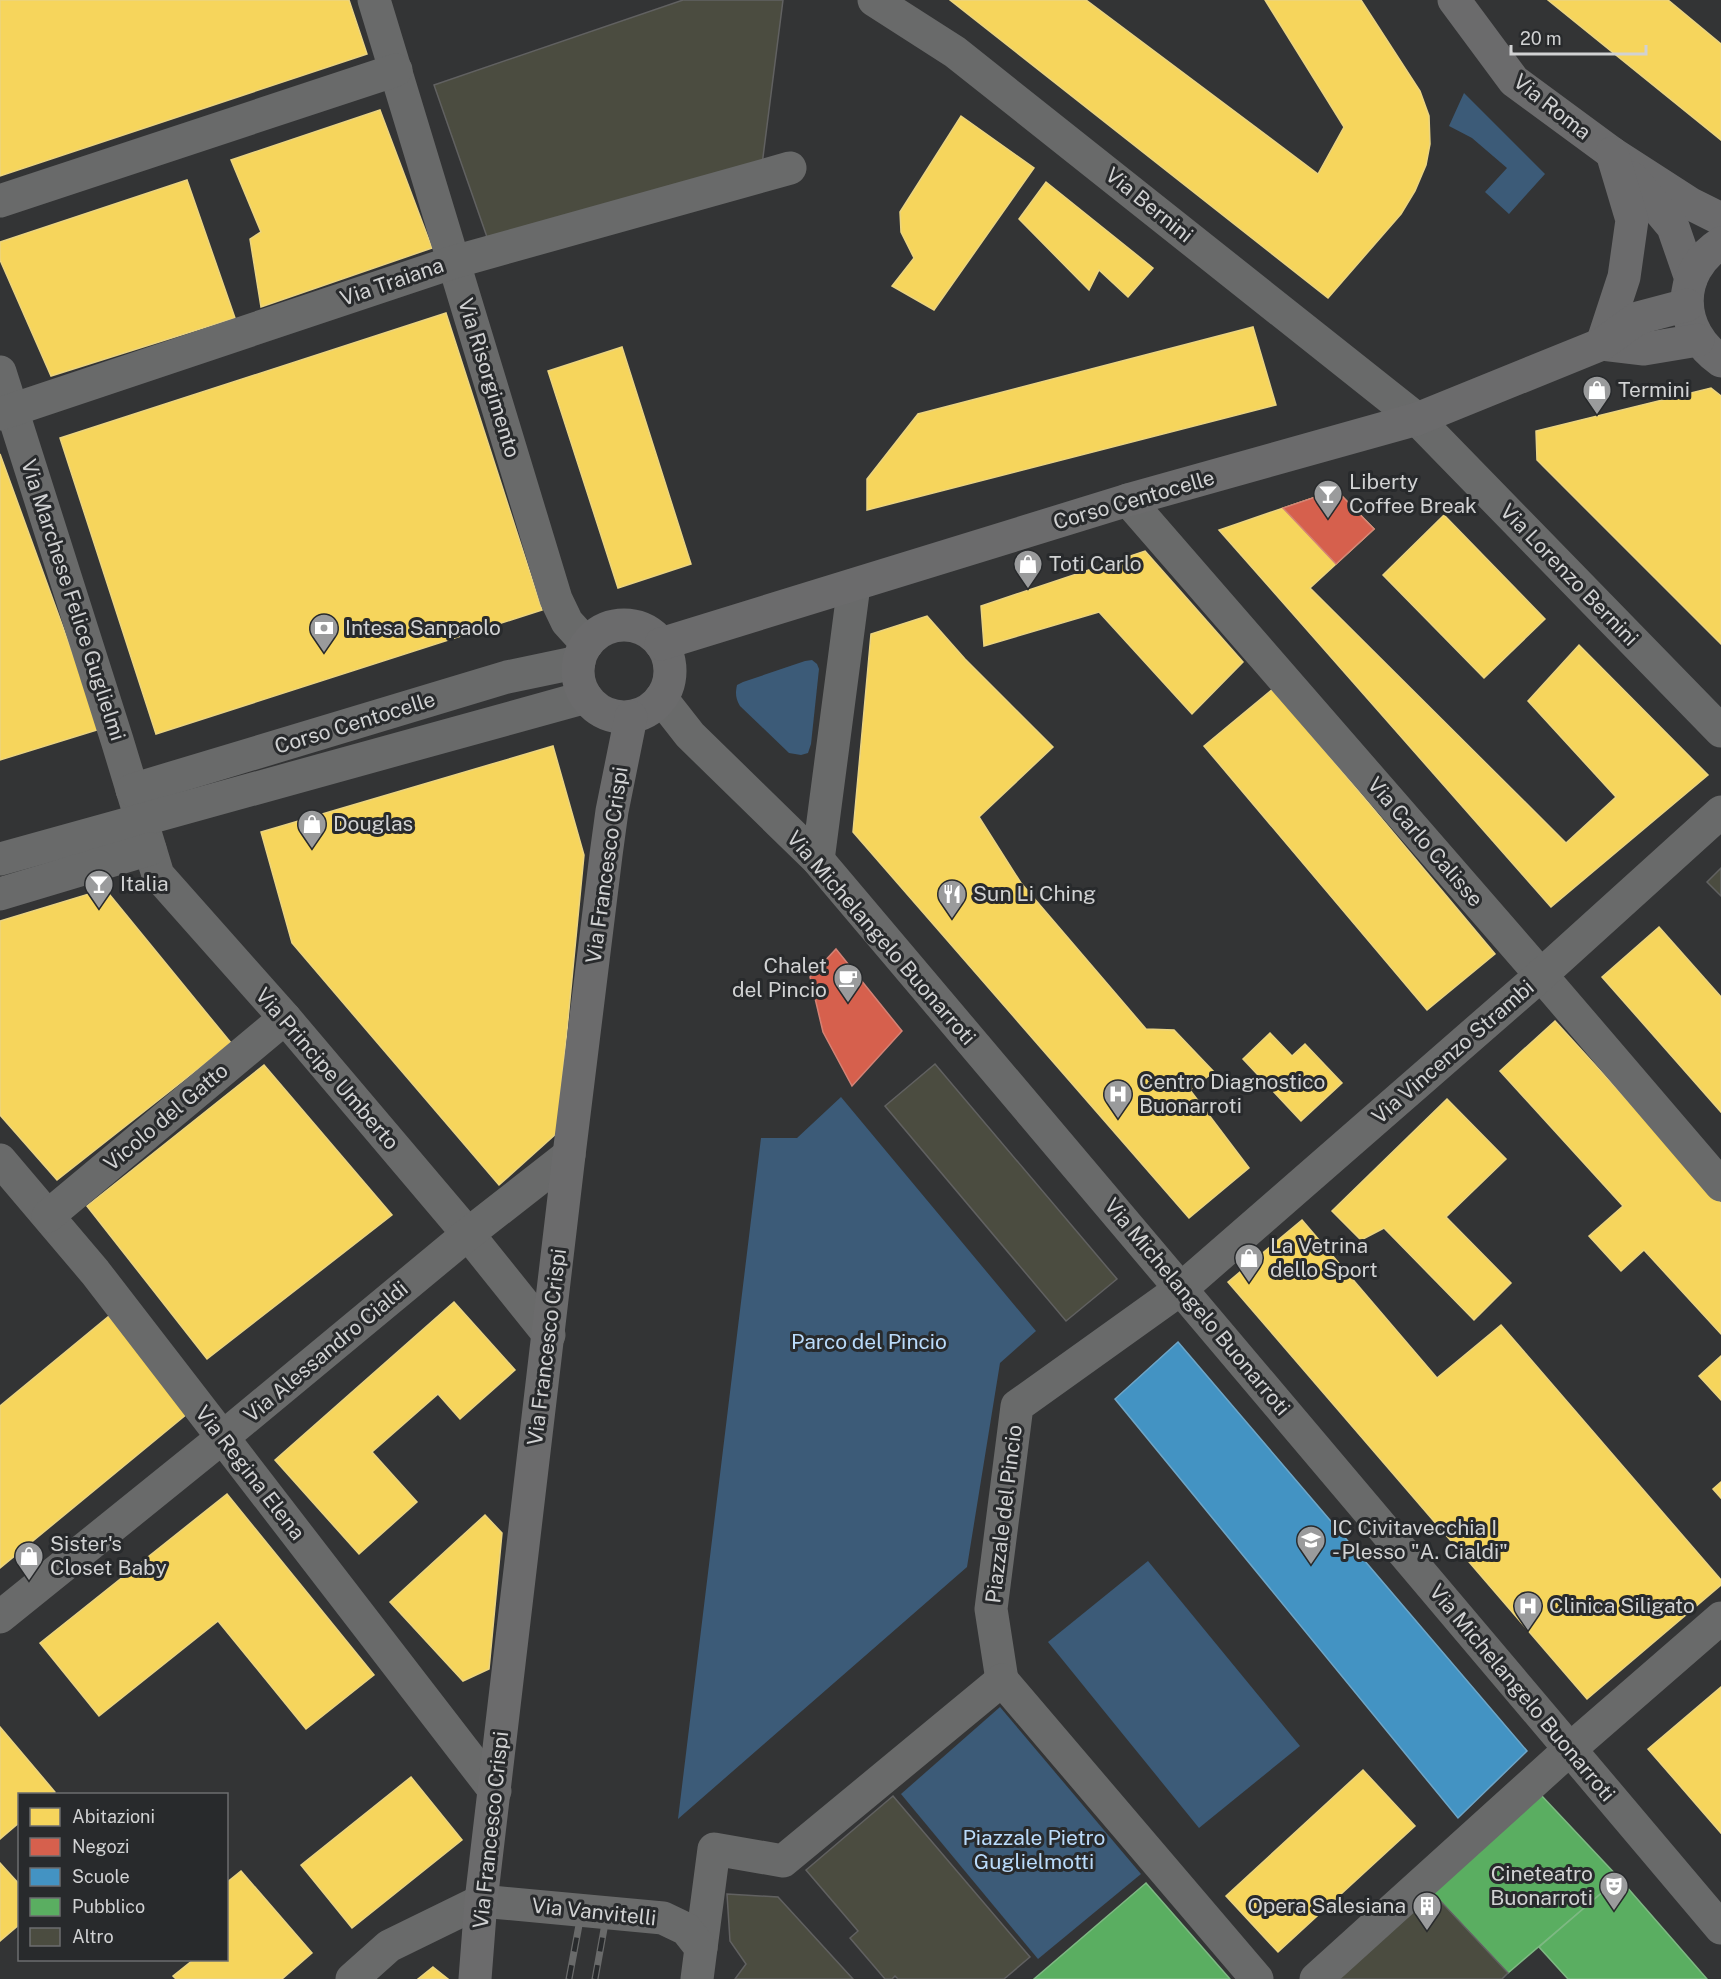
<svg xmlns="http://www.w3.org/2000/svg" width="1721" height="1979" viewBox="0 0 1721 1979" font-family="'Public Sans',sans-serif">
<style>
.green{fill:#3c5b78}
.homes{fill:#f6d55c;stroke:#ebd480;stroke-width:1.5}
.shops{fill:#d6604d;stroke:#d48275;stroke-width:1.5}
.schools{fill:#4393c3;stroke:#6ea6c8;stroke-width:1.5}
.public{fill:#5aae61;stroke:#7eb983;stroke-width:1.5}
.building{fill:#4b4c40;stroke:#616161;stroke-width:1.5}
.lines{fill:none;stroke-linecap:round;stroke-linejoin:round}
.street{stroke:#696a6a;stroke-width:33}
.secondary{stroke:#6b6b6c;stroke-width:33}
.rail-casing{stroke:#696a6a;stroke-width:7}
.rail{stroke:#282a2c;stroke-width:4.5;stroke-dasharray:14;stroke-linecap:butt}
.labels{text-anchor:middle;stroke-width:6;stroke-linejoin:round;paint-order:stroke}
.street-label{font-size:21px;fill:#d1d2d3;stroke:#282a2c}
.poi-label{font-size:21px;fill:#d1d2d3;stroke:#282a2c;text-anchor:start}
.park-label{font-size:21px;fill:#badbfb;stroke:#282a2c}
</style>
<rect width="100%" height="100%" fill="#333435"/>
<g class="green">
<path d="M 1464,93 L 1545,174 L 1509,214 L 1485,192 L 1507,168 L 1472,138 L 1449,126 Z"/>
<path d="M 812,660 L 817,664 L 819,669 L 811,744 L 808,753 L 801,755 L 789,753 L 740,706 C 736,699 735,694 737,685 L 743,682 L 805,661 Z"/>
<path d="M 841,1097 L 1036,1331 L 1000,1363 L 967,1567 L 678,1819 L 761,1138 L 797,1138 Z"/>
<path d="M 1148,1561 L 1300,1746 L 1199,1828 L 1048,1642 Z"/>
<path d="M 1000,1707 L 1141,1874 L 1038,1959 L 901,1794 Z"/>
</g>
<g class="homes">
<path d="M 0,0 L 349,0 L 367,54 L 0,176 Z"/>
<path d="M 950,0 L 1086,0 L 1318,174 L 1344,127 L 1265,0 L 1361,0 L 1420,91 L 1429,116 L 1430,144 L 1426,165 L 1415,191 L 1401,214 L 1328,298 Z"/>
<path d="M 1548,0 L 1668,0 L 1721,44 L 1721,140 Z"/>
<path d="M 380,110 L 432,248 L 261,307 L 250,239 L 261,232 L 231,160 Z"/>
<path d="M 961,116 L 1034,168 L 934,310 L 892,286 L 914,258 L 901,232 L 900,212 Z"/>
<path d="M 187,180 L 235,318 L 51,376 L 0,260 L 0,242 Z"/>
<path d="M 1046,182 L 1153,268 L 1128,297 L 1099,270 L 1089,290 L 1019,219 Z"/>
<path d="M 446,313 L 542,610 L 156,734 L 60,438 Z"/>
<path d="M 1253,327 L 1276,405 L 867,510 L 867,479 L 918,414 Z"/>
<path d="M 622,347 L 691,564 L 618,588 L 548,371 Z"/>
<path d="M 1711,388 L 1721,396 L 1721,644 L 1537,460 L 1536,431 Z"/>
<path d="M 0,454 L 100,729 L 0,760 Z"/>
<path d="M 1336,490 L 1374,529 L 1310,588 L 1566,843 L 1616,797 L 1528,701 L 1579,645 L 1708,775 L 1551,907 L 1219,530 Z"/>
<path d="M 1444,515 L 1545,619 L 1484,678 L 1383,575 Z"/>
<path d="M 1145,551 L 1243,662 L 1192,714 L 1099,612 L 984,646 L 981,606 Z"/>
<path d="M 927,616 L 965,659 L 1053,747 L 979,817 L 1021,883 L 1146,1029 L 1174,1030 L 1214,1072 L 1190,1090 L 1249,1168 L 1189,1218 L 853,832 L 871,634 Z"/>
<path d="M 1273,689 L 1495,954 L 1427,1010 L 1204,746 Z"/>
<path d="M 553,746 L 584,855 L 557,1133 L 499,1185 L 292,943 L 261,832 Z"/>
<path d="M 105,889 L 231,1043 L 57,1180 L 0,1115 L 0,921 Z"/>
<path d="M 1659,927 L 1721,997 L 1721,1112 L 1602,977 Z"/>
<path d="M 1555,1021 L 1721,1203 L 1721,1334 L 1644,1250 L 1621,1271 L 1589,1236 L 1623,1206 L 1500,1071 Z"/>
<path d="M 1270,1033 L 1292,1056 L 1305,1044 L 1342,1083 L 1301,1121 L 1243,1059 Z"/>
<path d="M 264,1065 L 392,1215 L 207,1359 L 87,1206 Z"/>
<path d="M 1447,1099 L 1506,1159 L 1446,1217 L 1511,1283 L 1474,1320 L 1384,1228 L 1361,1240 L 1332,1211 Z"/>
<path d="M 1302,1220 L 1437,1378 L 1501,1325 L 1721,1580 L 1721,1585 L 1587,1699 L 1228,1282 Z"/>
<path d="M 454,1302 L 515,1370 L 460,1419 L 438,1394 L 372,1452 L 417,1502 L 359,1554 L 275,1460 Z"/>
<path d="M 109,1316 L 187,1414 L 0,1568 L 0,1406 Z"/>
<path d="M 1721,1356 L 1721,1400 L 1699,1376 Z"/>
<path d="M 1721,1482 L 1721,1498 L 1713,1489 Z"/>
<path d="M 227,1494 L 374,1675 L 306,1729 L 218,1621 L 99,1716 L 40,1643 Z"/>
<path d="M 485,1515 L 502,1533 L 489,1669 L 463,1681 L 390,1602 Z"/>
<path d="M 1721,1687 L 1721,1833 L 1648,1749 Z"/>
<path d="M 0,1727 L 55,1792 L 52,1794 L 20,1794 L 20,1822 L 0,1839 Z"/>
<path d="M 1363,1770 L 1415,1826 L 1278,1952 L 1226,1896 Z"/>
<path d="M 411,1777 L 462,1840 L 352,1928 L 301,1865 Z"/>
<path d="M 0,1863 L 20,1885 L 20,1924 L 0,1941 Z"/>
<path d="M 241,1871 L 312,1953 L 282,1979 L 176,1979 L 173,1976 L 193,1960 L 226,1960 L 226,1883 Z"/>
<path d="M 433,1967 L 448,1979 L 418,1979 Z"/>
</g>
<g class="shops">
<path d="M 1336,490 L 1374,529 L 1336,564 L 1283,508 Z"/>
<path d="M 836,949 L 902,1031 L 852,1086 L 823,1032 L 810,977 Z"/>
</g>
<path class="schools" d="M 1178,1342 L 1527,1751 L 1458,1818 L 1115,1399 Z"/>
<g class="public">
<path d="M 1541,1795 L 1619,1878 L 1508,1973 L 1431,1891 Z"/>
<path d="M 1619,1878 L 1707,1979 L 1568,1979 L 1539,1947 Z"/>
<path d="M 1146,1883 L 1230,1979 L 1034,1979 Z"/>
</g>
<g class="building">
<path d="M 683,0 L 783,0 L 762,165 L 487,237 L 434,85 Z"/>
<path d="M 1721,868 L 1721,896 L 1707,882 Z"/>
<path d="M 935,1064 L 1117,1279 L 1066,1321 L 885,1106 Z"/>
<path d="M 893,1796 L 1030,1957 L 1004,1979 L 898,1979 L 895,1976 L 892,1979 L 885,1979 L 850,1938 L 858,1931 L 806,1870 Z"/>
<path d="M 1431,1891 L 1508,1973 L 1502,1979 L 1333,1979 Z"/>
<path d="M 727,1894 L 778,1897 L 853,1979 L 735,1979 L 746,1964 L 730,1941 Z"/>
</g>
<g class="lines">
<g class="street">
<path d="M 374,0 L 556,599 L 567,622 L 587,644"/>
<path d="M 874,0 L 955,52 L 1417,419 L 1721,731"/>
<path d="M 0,201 L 396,70"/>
<path d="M 0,372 L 117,740 L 158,875 L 285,1018 L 468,1234 L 549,1335"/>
<path d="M 0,414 L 454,262 L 790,168"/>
<path d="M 1128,500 L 1541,975 L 1721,1185"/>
<path d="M 661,698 L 690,735 L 818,860 L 1721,1928"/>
<path d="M 132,790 L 507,677 L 579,662"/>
<path d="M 0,859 L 586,697"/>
<path d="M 818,860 L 854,585"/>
<path d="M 0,894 L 150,849"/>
<path d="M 0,1160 L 95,1272 L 495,1791"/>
<path d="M 48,1216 L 285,1018"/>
<path d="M 0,1617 L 223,1437 L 468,1234 L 569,1155"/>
<path d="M 1002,1680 L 991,1609 L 1017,1406 L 1182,1288 L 1541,975 L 1721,812"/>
<path d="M 701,1948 L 714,1849 L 783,1861 L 1002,1680 L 1257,1979"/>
<path d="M 352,1979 L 389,1946 L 481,1901 L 663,1918 L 686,1929 L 701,1948 L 697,1979"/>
<path d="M 1316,1979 L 1569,1750 L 1721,1618"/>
</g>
<g class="secondary">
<path d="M 1454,0 L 1514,81 L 1612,153 L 1691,204 L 1721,219"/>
<path d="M 1632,178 L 1673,227 L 1691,279"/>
<path d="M 1721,243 C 1675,273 1677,330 1721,361"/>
<path d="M 1602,344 L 1624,277 L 1632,220 L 1612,153"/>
<path d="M 1602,344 L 1644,349 L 1698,340"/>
<circle cx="624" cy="671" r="46"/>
<path d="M 661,644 L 1128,500 L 1417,419 L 1602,344 L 1638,318 L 1687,305"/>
<path d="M 475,1979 L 481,1901 L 569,1155 L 606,855 L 612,811 L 631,717"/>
</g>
<g class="rail-casing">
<g id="rail">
<path d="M 569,1979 L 579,1925"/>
<path d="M 595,1979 L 604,1929"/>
</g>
</g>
<use href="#rail" class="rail"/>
</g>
<defs>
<g id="shop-pin" transform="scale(1.5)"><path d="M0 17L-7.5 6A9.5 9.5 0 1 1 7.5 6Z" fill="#9a9b9c" stroke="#282a2c"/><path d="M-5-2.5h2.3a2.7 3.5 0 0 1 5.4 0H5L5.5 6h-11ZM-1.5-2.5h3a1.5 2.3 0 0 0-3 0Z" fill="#fff"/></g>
<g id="bar-pin" transform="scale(1.5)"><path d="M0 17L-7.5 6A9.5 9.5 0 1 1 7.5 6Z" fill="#9a9b9c" stroke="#282a2c"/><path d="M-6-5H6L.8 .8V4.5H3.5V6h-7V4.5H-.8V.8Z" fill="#fff"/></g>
<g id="bank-pin" transform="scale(1.5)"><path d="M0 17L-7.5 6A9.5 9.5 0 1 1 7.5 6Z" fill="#9a9b9c" stroke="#282a2c"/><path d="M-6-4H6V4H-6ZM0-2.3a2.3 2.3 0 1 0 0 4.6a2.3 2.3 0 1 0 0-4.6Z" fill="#fff"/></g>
<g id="restaurant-pin" transform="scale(1.5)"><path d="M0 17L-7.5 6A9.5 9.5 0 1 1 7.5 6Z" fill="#9a9b9c" stroke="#282a2c"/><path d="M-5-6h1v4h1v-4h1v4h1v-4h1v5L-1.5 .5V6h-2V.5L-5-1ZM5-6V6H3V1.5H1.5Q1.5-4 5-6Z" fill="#fff"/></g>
<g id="cafe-pin" transform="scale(1.5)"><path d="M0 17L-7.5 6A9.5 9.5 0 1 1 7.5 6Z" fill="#9a9b9c" stroke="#282a2c"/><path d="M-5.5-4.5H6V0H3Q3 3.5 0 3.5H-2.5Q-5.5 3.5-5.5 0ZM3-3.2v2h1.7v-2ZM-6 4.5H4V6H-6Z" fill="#fff"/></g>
<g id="hospital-pin" transform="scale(1.5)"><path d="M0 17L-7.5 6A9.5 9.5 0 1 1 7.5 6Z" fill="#9a9b9c" stroke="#282a2c"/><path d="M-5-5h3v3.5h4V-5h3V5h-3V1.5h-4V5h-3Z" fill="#fff"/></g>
<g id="school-pin" transform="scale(1.5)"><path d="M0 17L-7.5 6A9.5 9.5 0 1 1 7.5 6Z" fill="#9a9b9c" stroke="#282a2c"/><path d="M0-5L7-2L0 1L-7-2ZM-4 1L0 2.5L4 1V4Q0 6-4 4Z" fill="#fff"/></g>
<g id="theatre-pin" transform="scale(1.5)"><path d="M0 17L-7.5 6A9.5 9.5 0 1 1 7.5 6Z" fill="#9a9b9c" stroke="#282a2c"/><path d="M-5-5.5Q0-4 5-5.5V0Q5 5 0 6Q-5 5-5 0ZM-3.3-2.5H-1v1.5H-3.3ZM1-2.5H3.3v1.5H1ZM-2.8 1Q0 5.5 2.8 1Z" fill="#fff"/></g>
<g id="building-pin" transform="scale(1.5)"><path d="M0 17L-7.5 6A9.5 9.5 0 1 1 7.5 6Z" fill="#9a9b9c" stroke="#282a2c"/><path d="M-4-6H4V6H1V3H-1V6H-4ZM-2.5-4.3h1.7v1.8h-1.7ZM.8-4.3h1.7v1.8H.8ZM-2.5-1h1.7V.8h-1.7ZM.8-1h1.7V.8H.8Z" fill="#fff"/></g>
</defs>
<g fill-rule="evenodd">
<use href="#shop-pin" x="1597" y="390"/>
<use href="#bar-pin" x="1328" y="494"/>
<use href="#shop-pin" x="1028" y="564"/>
<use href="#bank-pin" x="324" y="628"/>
<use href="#shop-pin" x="312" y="824"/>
<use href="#bar-pin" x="99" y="884"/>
<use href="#restaurant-pin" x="952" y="894"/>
<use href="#cafe-pin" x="848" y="978"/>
<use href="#hospital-pin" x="1118" y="1094"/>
<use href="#shop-pin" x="1249" y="1258"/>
<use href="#school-pin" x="1311" y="1540"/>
<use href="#shop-pin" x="29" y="1556"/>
<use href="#hospital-pin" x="1528" y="1606"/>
<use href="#theatre-pin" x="1614" y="1886"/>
<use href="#building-pin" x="1427" y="1906"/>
</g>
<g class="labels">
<g class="street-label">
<text transform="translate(1552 107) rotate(38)" y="7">Via Roma</text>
<text transform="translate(1149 205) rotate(39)" y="7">Via Bernini</text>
<text transform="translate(392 282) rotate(-19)" y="7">Via Traiana</text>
<text transform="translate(489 378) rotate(73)" y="7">Via Risorgimento</text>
<text transform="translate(1134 500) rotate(-16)" y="7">Corso Centocelle</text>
<text transform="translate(1569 575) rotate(46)" y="7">Via Lorenzo Bernini</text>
<text transform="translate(73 600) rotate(72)" y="7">Via Marchese Felice Guglielmi</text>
<text transform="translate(355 723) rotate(-17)" y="7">Corso Centocelle</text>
<text transform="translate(1425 842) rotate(49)" y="7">Via Carlo Calisse</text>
<text transform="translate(607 865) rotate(-82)" y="7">Via Francesco Crispi</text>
<text transform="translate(881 938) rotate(49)" y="7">Via Michelangelo Buonarroti</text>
<text transform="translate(1453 1052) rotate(-41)" y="7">Via Vincenzo Strambi</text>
<text transform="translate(327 1069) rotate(49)" y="7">Via Principe Umberto</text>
<text transform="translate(166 1117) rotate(-40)" y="7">Vicolo del Gatto</text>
<text transform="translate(1197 1307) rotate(50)" y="7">Via Michelangelo Buonarroti</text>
<text transform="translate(547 1347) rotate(-83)" y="7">Via Francesco Crispi</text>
<text transform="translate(326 1352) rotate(-40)" y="7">Via Alessandro Cialdi</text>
<text transform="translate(250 1473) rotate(52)" y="7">Via Regina Elena</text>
<text transform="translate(1004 1514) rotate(-83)" y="7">Piazzale del Pincio</text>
<text transform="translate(1522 1693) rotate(50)" y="7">Via Michelangelo Buonarroti</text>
<text transform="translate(491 1830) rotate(-84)" y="7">Via Francesco Crispi</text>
<text transform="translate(594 1912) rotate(6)" y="7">Via Vanvitelli</text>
</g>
<g class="poi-label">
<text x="1618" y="397">Termini</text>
<text x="1349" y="489">Liberty<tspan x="1349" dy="24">Coffee Break</tspan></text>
<text x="1049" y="571">Toti Carlo</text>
<text x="345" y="635">Intesa Sanpaolo</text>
<text x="333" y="831">Douglas</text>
<text x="120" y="891">Italia</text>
<text x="973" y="901">Sun Li Ching</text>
<text x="827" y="973" text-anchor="end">Chalet<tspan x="827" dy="24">del Pincio</tspan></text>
<text x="1139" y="1089">Centro Diagnostico<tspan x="1139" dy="24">Buonarroti</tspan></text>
<text x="1270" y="1253">La Vetrina<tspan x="1270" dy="24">dello Sport</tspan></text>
<text x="1332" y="1535">IC Civitavecchia I<tspan x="1332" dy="24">- Plesso "A. Cialdi"</tspan></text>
<text x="50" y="1551">Sister's<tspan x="50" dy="24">Closet Baby</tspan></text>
<text x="1549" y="1613">Clinica Siligato</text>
<text x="1593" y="1881" text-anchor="end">Cineteatro<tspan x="1593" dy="24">Buonarroti</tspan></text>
<text x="1406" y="1913" text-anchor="end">Opera Salesiana</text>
</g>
<g class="park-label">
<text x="869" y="1349">Parco del Pincio</text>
<text x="1034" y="1845">Piazzale Pietro<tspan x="1034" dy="24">Guglielmotti</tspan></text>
</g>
</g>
<rect x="18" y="1793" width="210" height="168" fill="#282a2c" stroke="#6c6d6f" stroke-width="1.5"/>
<rect x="30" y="1808" width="30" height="18" fill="#f6d55c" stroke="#6c6d6f" stroke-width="1.5"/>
<text x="72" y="1823" font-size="18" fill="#d1d2d3">Abitazioni</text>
<rect x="30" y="1838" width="30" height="18" fill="#d6604d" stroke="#6c6d6f" stroke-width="1.5"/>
<text x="72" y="1853" font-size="18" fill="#d1d2d3">Negozi</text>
<rect x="30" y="1868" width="30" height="18" fill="#4393c3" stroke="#6c6d6f" stroke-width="1.5"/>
<text x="72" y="1883" font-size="18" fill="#d1d2d3">Scuole</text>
<rect x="30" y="1898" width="30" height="18" fill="#5aae61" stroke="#6c6d6f" stroke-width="1.5"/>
<text x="72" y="1913" font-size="18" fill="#d1d2d3">Pubblico</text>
<rect x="30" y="1928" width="30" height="18" fill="#4b4c40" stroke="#6c6d6f" stroke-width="1.5"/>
<text x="72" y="1943" font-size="18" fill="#d1d2d3">Altro</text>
<path d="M1511 45v9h135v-9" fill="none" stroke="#d1d2d3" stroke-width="3"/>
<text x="1520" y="45" font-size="18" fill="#d1d2d3" stroke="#282a2c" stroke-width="4.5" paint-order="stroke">20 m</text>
</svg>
